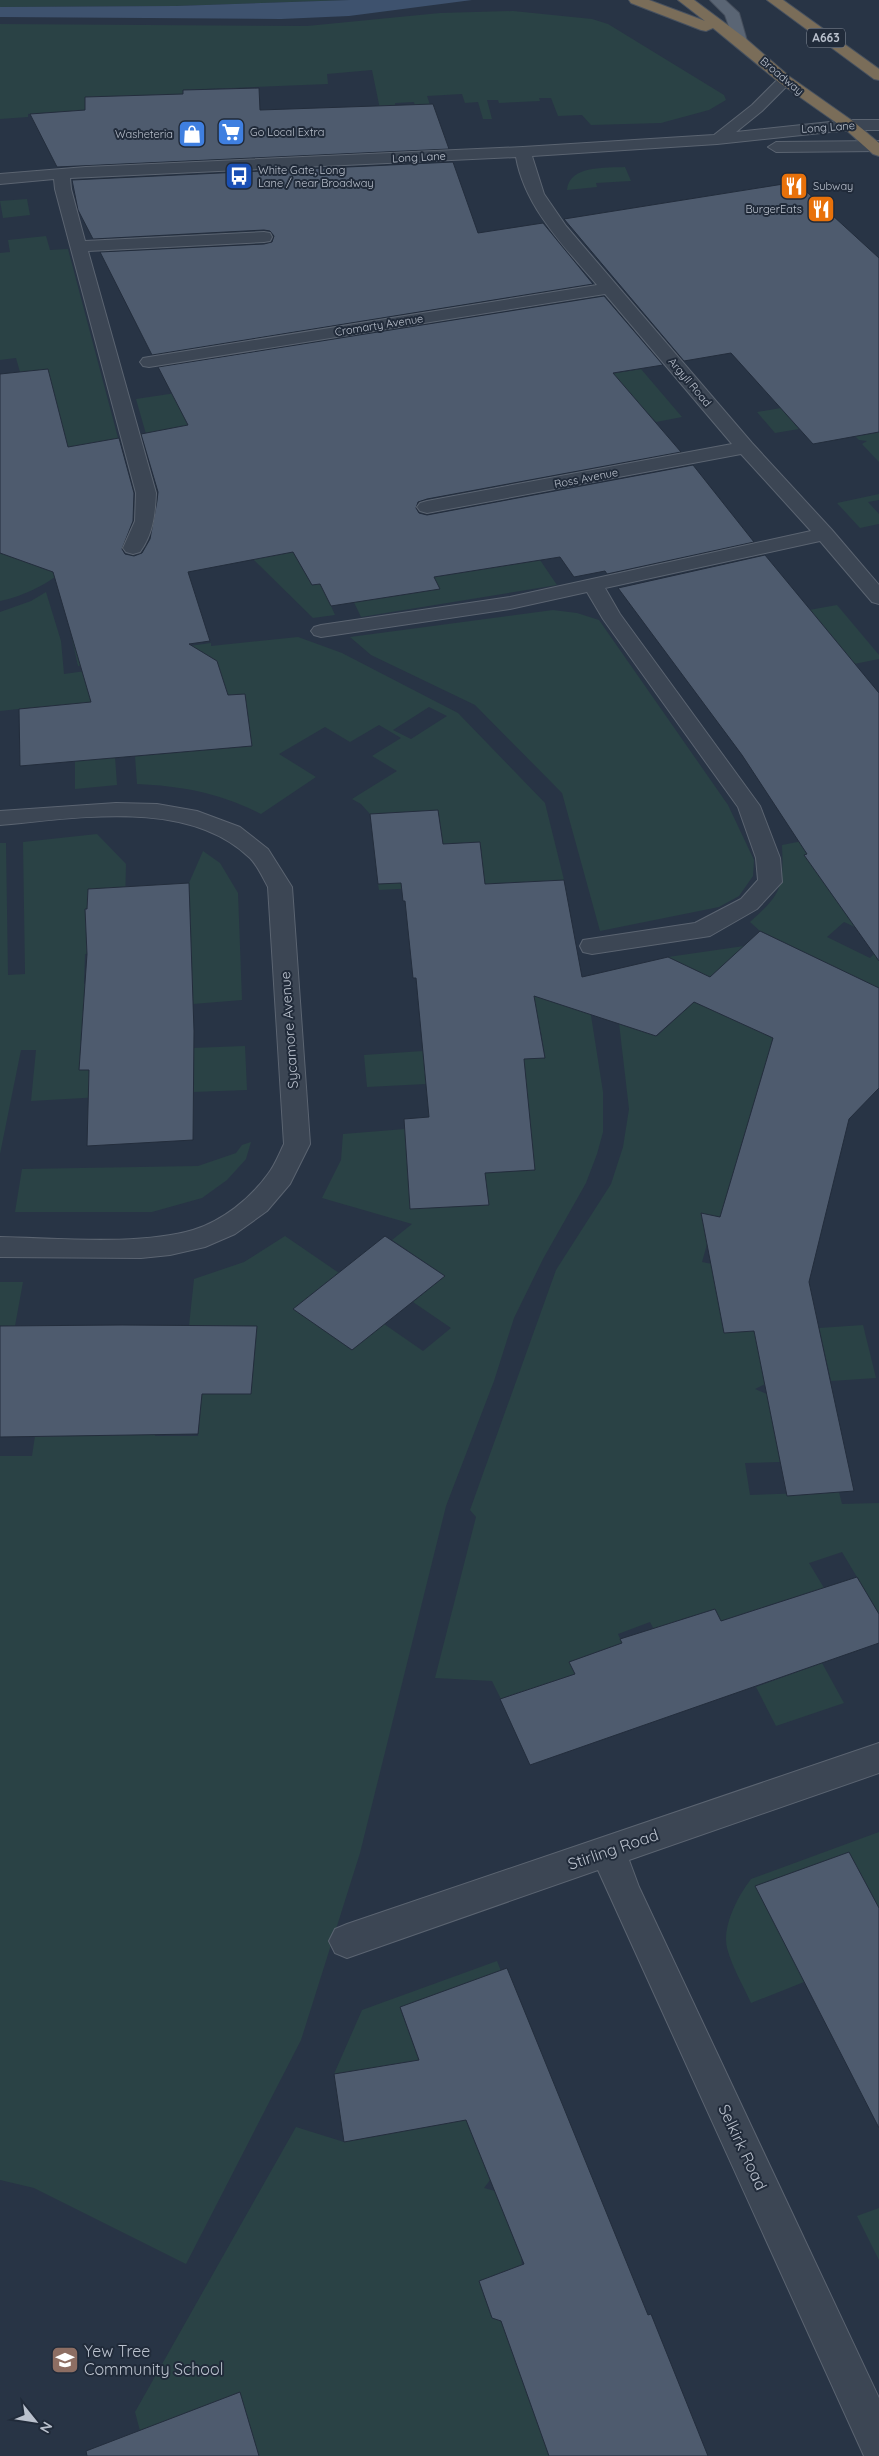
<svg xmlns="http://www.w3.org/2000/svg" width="879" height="2456" viewBox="0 0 879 2456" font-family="Quicksand,sans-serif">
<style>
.green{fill:#2a4245;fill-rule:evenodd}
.water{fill:#3e526e}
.building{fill:#4e5b6e;stroke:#232d3c}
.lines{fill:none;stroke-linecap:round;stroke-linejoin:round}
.minor-casing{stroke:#5b6471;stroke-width:2}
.major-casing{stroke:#464f5d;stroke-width:2}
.highway-casing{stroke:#47515f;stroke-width:2}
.minor{fill:#3c4654;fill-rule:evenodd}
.major{fill:#5a6574;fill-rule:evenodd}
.highway{fill:#7a6d59;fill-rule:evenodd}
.labels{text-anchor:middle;stroke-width:4;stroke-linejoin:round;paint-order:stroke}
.far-street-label{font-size:11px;fill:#bac1cd;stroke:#212b3a}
.far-poi-label{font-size:11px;fill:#bac1cd;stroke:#212b3a;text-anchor:start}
.shield{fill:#212b3a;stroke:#8c94a1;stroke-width:1}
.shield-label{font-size:12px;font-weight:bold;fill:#bac1cd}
.street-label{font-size:14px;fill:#bac1cd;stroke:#212b3a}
.near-street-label{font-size:16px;fill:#bac1cd;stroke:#212b3a}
.near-poi-label{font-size:16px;fill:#bac1cd;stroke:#212b3a;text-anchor:start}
</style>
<rect width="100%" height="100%" fill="#283445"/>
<g class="green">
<path d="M 0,0 L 350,0 L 176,6 L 0,7 Z"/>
<path d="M 513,11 L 592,19 L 608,24 L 724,95 L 726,100 L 709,110 L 661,123 L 591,125 L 582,115 L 558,116 L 551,98 L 539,98 L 540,101 L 499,103 L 498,100 L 487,100 L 492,119 L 483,119 L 478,102 L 465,103 L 462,94 L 427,96 L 430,105 L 415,106 L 414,102 L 395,103 L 395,107 L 383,124 L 372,70 L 327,74 L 328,84 L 183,90 L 183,102 L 78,142 L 71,111 L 28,114 L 28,117 L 0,119 L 0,24 L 307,26 L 440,13 Z"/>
<path d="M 625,167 L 631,181 L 596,183 L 597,187 L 567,190 C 569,165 606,168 625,167 Z"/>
<path d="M 27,199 L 30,215 L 3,218 L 0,201 Z"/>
<path d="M 46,236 L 50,250 L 68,249 L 127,472 C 109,500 90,538 70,563 C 56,581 22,597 0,601 L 0,553 L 9,556 L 20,372 L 16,358 L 0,360 L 0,253 L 10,252 L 8,240 Z"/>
<path d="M 641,369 L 682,417 L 656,422 L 639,404 L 623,407 L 293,552 L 312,585 L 343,579 L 434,577 L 540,560 L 557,585 L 361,617 L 350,594 L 327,597 L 335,615 L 313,618 L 254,560 L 203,547 L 152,455 L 136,399 L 176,393 L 574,380 Z"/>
<path d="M 879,387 L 879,462 L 862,444 L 867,441 L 859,440 L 855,436 L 876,433 L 862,417 Z"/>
<path d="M 781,408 L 799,429 L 775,433 L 757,412 Z"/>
<path d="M 879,494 L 879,500 L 868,502 L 879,514 L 879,524 L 860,528 L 837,503 Z"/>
<path d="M 46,592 L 61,641 L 64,674 L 129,665 L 129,658 L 78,666 L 71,634 L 153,651 L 211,643 L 211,646 L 298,637 L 342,653 L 458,713 L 545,803 L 564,880 L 379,890 L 378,884 L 446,880 L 482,855 L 480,842 L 443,844 L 438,810 L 370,814 L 361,804 L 352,799 L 397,771 L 372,756 L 401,738 L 379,725 L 350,742 L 325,727 L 279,754 L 316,777 L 261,814 C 220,793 182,786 137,784 L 135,756 L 252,746 L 245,694 L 230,695 L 117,721 L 19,729 L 37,707 L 0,711 L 0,612 L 31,601 ZM 429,707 L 447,716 L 411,739 L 393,730 Z"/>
<path d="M 837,605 L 879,655 L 879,659 L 854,664 L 809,610 Z"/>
<path d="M 553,610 L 577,613 L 599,620 L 728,805 L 754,860 L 753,876 L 739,896 L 719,907 L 600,931 L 562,793 L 475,705 L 371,655 L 350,637 Z"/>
<path d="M 115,757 L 117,785 L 75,789 L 75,761 Z"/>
<path d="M 879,812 L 879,938 L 844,922 L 827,937 L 870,958 L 879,949 L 879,1006 L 840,1112 L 756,1096 L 736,1163 L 748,1222 L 715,1216 L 702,1262 L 727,1267 L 724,1332 L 755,1331 L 765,1384 L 755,1389 L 767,1394 L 780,1462 L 745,1463 L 750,1495 L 839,1492 L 842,1504 L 879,1503 L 879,1614 L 842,1552 L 809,1563 L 824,1588 L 721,1621 L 715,1609 L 682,1619 L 689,1634 L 661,1643 L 650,1622 L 618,1634 L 622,1643 L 569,1662 L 575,1674 L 501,1699 L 492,1681 L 435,1678 L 476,1517 L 470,1510 L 556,1270 L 611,1184 L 623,1147 L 629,1109 L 619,1023 L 657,1036 L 694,1002 L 737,991 L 668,957 L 744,946 L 790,968 L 805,953 L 760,931 L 750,922 C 781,894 784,888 782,845 L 849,832 Z"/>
<path d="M 97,834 L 126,864 L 125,907 L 86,909 L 86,931 L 123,952 L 85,954 L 84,984 L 121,982 L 122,1036 L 81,1038 L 80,1070 L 119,1067 L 118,1096 L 31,1101 L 36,1050 L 21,1050 L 0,1154 L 0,843 L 6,843 L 8,975 L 25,974 L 23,842 Z"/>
<path d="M 203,851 L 220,863 L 238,893 L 242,1000 L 193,1004 L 189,883 Z"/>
<path d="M 587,990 L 603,1092 L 603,1132 L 597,1154 L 586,1183 L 543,1259 L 514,1318 L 494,1381 L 446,1506 L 360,1853 L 301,2040 L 186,2264 L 34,2188 L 0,2180 L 0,1456 L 32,1456 L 35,1436 L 159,1394 L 155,1436 L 198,1436 L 202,1394 L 251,1394 L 257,1327 L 189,1326 L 194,1279 L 244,1262 L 285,1236 L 339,1273 L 294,1309 L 352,1350 L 384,1324 L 423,1351 L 451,1328 L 413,1302 L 445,1276 L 392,1240 L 412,1224 L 322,1198 L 341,1160 L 343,1134 L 405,1129 L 411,1208 L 485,1173 L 534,1170 L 533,1157 L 429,1117 L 427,1092 L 500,1089 L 497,1060 L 545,1058 L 541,1033 L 419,998 Z"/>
<path d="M 245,1046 L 247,1090 L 193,1092 L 193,1048 Z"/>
<path d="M 423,1051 L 426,1084 L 367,1087 L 364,1055 Z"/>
<path d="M 251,1142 L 246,1159 L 227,1180 L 202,1198 L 152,1212 L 15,1212 L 22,1169 L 198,1166 L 236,1153 L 242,1145 Z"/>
<path d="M 0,1282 L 23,1282 L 15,1326 L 0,1326 Z"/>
<path d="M 863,1325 L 876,1378 L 831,1381 L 819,1328 Z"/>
<path d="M 822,1663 L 844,1703 L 776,1726 L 756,1687 Z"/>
<path d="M 879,1832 L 879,1908 L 849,1852 L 804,1982 L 751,2003 C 743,1985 732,1967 727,1948 C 722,1926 738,1896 751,1879 Z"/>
<path d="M 497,1961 L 501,1971 L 400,2008 L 418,2057 L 463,2111 L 490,2180 L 484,2188 L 495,2191 L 521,2257 L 522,2265 L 490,2277 L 483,2293 L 492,2318 L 510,2323 L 549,2456 L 259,2456 L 140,2431 L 135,2412 L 296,2127 L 344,2142 L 386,2134 L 373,2068 L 334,2074 L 362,2010 Z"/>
<path d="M 879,2208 L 879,2260 L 857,2216 Z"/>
</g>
<path class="water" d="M 350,0 L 472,0 L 349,16 L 281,19 L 0,17 L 0,7 L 176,6 Z"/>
<g class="building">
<path d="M 259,88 L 260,110 L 433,104 L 449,149 L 57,167 L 30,114 L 85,110 L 85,97 L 183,94 L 183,90 Z"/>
<path d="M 453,162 L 478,233 L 543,223 L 593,284 L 152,355 L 100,252 L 264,244 L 272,242 L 274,236 L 270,231 L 264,230 L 93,239 L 78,210 L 72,180 Z"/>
<path d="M 796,182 L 879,258 L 879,432 L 813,444 L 731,353 L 684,361 L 564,219 Z"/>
<path d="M 604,296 L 663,365 L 613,373 L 681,452 L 427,499 L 418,502 L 416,508 L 419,513 L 427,515 L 693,465 L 754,542 L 607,574 L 605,571 L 574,577 L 560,557 L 434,577 L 440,589 L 331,606 L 320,584 L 312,585 L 293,552 L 188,572 L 210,641 L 189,644 L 217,661 L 228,695 L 245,694 L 252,746 L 20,766 L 19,709 L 91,702 L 53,572 L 0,553 L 0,374 L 48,369 L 68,447 L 119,438 L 134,493 L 133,521 L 122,549 L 125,554 L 134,556 L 142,553 L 150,539 L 157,501 L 158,492 L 141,434 L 188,425 L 158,367 Z"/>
<path d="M 765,555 L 879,693 L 879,961 L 804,855 L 807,854 L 742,755 L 618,588 Z"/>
<path d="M 438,810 L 443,844 L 480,842 L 485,884 L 564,880 L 582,977 L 668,957 L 710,977 L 760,931 L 879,988 L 879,1088 L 849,1119 L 809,1282 L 854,1491 L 787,1496 L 754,1331 L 724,1333 L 701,1213 L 720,1217 L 773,1038 L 694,1002 L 656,1036 L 534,996 L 545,1058 L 524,1059 L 535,1170 L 485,1173 L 489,1205 L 410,1209 L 404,1119 L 429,1117 L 416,978 L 413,978 L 405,901 L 403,901 L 401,883 L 378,884 L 370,814 Z"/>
<path d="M 189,883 L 194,1031 L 193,1140 L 87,1146 L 89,1070 L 79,1070 L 87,954 L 85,909 L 87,909 L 88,889 Z"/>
<path d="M 385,1236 L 445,1276 L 352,1350 L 293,1309 Z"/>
<path d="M 122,1325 L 257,1326 L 251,1394 L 202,1394 L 198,1434 L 0,1437 L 0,1326 Z"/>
<path d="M 857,1577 L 879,1614 L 879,1643 L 530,1765 L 500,1699 L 575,1674 L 569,1662 L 622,1643 L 620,1639 L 715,1609 L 721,1621 Z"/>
<path d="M 849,1852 L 879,1908 L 879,2128 L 755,1886 Z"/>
<path d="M 507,1968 L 648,2315 L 651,2314 L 708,2456 L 549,2456 L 501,2321 L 492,2318 L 479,2281 L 524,2264 L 466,2120 L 344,2142 L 334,2074 L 419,2060 L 400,2007 Z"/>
<path d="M 240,2392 L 259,2456 L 87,2456 L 86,2451 Z"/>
</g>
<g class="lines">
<g class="minor-casing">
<g id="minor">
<path d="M 785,76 L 792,80 L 790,83 L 762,111 L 736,132 L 849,120 L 879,120 L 879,130 L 849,130 L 717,144 L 532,156 L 544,194 L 566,226 L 752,443 L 832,530 L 879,585 L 879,604 L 872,602 L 820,541 L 605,588 L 620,614 L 760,806 L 780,858 L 782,882 L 757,909 L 710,936 L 592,954 L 583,952 L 580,946 L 583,940 L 695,923 L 741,899 L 758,880 L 756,858 L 738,807 L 603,619 L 587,592 L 510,609 L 321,637 L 314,635 L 311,631 L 314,627 L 321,625 L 510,597 L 811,531 L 741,454 L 427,513 L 420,511 L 417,507 L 420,503 L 427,501 L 732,444 L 605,294 L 149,367 L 143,366 L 140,362 L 143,358 L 149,357 L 597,285 C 565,247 525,208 516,157 L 70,178 L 71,189 L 85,241 L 264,232 L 270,233 L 272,237 L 270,241 L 264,242 L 88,251 L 156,493 C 155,515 153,534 140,552 L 133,554 L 126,552 L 123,548 L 135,521 L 136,493 L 55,189 L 54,179 L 0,184 L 0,174 L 86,167 L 523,147 L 714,135 L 752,105 L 780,77 Z"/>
<path d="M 879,141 L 879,151 L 776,152 L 768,147 L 776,142 Z"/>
<path d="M 116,803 L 157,804 L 197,811 L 240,827 L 268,849 L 292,887 L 310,1144 L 290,1184 L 267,1211 L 235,1234 L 205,1247 L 170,1255 L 141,1258 L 0,1257 L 0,1237 C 58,1238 138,1246 193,1230 C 222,1221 250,1199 268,1174 C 275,1165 279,1154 284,1144 L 268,887 C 263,878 257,865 250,858 C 188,798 78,818 0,825 L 0,811 Z"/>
<path d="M 879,1743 L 879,1773 L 629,1860 L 639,1887 L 879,2398 L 879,2456 L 864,2456 L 598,1870 L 347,1958 L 335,1953 L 329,1941 L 335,1929 L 347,1924 Z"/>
</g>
</g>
<g class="major-casing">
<path id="major" d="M 710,0 L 725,0 L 739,13 L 747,41 L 745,44 L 735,44 L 725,15 Z"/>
</g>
<g class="highway-casing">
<g id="highway">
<path d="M 629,0 L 649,0 L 705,21 L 678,0 L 694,0 L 745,38 L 790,77 L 854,122 L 879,143 L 879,156 L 873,154 L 844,128 L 780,83 L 713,28 L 706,31 L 701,30 L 631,3 Z"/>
<path d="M 767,0 L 783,0 L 879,69 L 879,80 L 874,79 Z"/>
</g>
</g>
<use href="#minor" class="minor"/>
<use href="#major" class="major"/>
<use href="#highway" class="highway"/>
</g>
<defs>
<g id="supermarket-square" transform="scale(1.4375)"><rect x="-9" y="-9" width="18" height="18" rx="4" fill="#3f7fe0" stroke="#212b3a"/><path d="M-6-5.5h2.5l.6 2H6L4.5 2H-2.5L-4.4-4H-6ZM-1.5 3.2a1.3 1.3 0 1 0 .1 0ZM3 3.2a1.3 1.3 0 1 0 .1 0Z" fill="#fff"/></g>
<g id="shop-square" transform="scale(1.4375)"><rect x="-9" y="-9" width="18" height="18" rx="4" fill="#3f7fe0" stroke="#212b3a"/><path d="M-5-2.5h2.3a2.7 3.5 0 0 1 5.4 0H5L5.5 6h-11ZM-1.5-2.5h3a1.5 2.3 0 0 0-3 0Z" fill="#fff"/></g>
<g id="bus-square" transform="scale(1.4375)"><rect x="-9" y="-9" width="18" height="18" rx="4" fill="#1a4fb4" stroke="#212b3a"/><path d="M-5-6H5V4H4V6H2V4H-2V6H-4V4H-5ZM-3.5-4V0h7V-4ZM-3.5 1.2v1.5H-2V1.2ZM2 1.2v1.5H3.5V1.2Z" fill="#fff"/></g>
<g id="restaurant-square" transform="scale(1.4375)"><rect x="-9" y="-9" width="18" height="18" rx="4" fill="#e8710a" stroke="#212b3a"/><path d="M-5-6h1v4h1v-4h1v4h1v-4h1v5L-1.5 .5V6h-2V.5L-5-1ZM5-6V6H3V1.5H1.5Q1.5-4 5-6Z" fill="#fff"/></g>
<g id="school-square" transform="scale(1.4375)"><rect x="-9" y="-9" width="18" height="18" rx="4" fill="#8d6e63" stroke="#212b3a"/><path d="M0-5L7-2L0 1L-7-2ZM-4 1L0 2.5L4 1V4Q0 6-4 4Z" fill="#fff"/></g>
</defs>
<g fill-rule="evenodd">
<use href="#supermarket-square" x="231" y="132"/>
<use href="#shop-square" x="192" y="134"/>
<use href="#bus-square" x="239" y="176"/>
<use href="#restaurant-square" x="794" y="186"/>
<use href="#restaurant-square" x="821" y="209"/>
<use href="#school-square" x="65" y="2360"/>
</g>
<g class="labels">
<g class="far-street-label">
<text transform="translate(782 76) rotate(40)" y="4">Broadway</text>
<text transform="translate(828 127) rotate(-4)" y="4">Long Lane</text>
<text transform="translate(419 157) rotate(-3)" y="4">Long Lane</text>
<text transform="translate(379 325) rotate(-9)" y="4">Cromarty Avenue</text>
<text transform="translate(690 382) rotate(50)" y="4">Argyll Road</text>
<text transform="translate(586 478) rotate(-11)" y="4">Ross Avenue</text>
</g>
<g class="far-poi-label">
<text x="250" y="136">Go Local Extra</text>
<text x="173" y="138" text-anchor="end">Washeteria</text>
<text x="258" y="174">White Gate, Long<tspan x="258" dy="13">Lane / near Broadway</tspan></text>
<text x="813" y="190">Subway</text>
<text x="802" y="213" text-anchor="end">BurgerEats</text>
</g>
<rect class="shield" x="807" y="28.5" width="38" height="19" rx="4"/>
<g class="shield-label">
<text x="826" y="42">A663</text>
</g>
<g class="street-label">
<text transform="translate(289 1030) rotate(-94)" y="5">Sycamore Avenue</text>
</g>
<g class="near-street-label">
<text transform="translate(613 1849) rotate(-19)" y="6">Stirling Road</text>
<text transform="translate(743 2147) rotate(65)" y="6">Selkirk Road</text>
</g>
<g class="near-poi-label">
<text x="84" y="2357">Yew Tree<tspan x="84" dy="18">Community School</tspan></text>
</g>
</g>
<g transform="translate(35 2421) rotate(120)" stroke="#212b3a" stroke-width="4" paint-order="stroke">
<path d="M0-4L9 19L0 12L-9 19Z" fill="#bac1cd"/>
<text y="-8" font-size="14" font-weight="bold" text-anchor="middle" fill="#bac1cd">N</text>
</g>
</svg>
